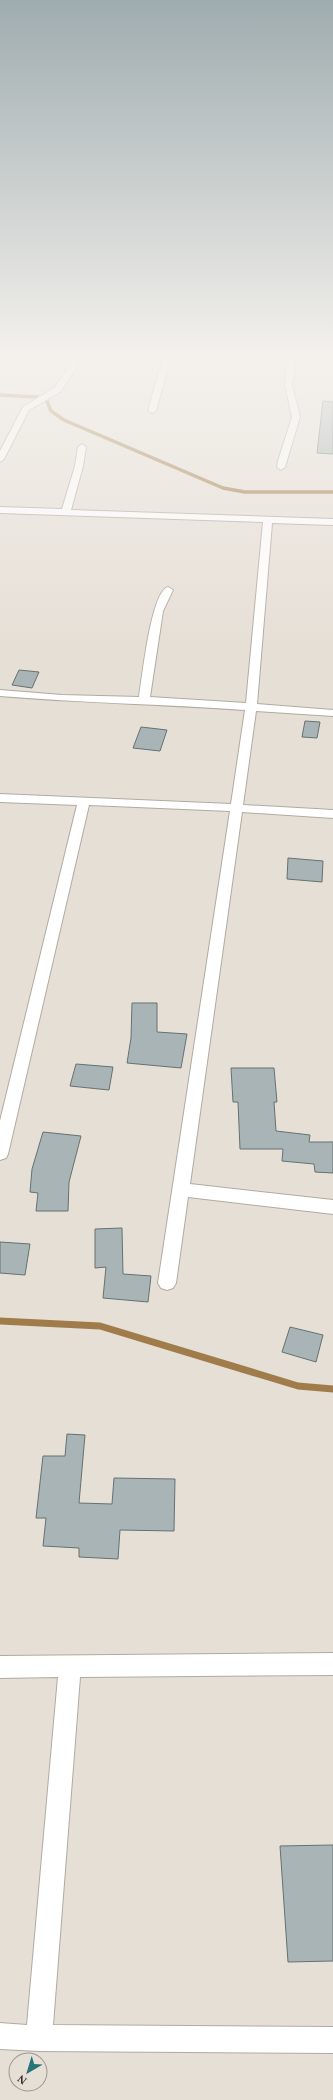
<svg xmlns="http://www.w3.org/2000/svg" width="333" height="2100" viewBox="0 0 333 2100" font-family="Georgia,serif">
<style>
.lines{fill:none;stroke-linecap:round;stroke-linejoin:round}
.stream-far1{stroke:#a17c4b;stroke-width:3.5}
.stream{stroke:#a17c4b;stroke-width:7}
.building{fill:#a8b4b5;stroke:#667172}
.street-casing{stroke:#b1aaa2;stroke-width:2}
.street{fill:#fff;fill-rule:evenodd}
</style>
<rect width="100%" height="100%" fill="#e6dfd6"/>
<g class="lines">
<path class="stream-far1" d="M 0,395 L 38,397 L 47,401 L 51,411 L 64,420 L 223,488 L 245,492 L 333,492"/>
<path class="stream" d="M 0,1321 L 100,1326 L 298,1386 L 333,1389"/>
</g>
<g class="building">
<path d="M 323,401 L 333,402 L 333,454 L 317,453 Z"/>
<path d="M 19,670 L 39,672 L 32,688 L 12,685 Z"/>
<path d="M 305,721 L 320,722 L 317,738 L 302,737 Z"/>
<path d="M 141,727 L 167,730 L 160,751 L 133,748 Z"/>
<path d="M 288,858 L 323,861 L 322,882 L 287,879 Z"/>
<path d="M 132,1003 L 157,1003 L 157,1032 L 187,1034 L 181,1068 L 127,1063 L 131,1038 Z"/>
<path d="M 76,1064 L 113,1067 L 109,1090 L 70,1086 Z"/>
<path d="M 231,1068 L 274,1068 L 277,1102 L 274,1102 L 276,1131 L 310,1135 L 309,1142 L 333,1142 L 333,1173 L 315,1172 L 314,1164 L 282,1161 L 283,1149 L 240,1149 L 238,1102 L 233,1102 Z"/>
<path d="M 43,1132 L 81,1136 L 69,1182 L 68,1211 L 36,1211 L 38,1193 L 30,1192 L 32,1169 Z"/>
<path d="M 122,1228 L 123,1274 L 151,1276 L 148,1302 L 103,1298 L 106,1267 L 95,1268 L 95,1229 Z"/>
<path d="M 0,1242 L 30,1244 L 25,1275 L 0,1273 Z"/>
<path d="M 290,1327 L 323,1335 L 316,1362 L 282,1352 Z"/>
<path d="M 67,1434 L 85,1435 L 79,1503 L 112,1504 L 114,1478 L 175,1479 L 174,1531 L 120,1530 L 118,1559 L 79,1557 L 79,1548 L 43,1546 L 46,1518 L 36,1518 L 43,1456 L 65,1456 Z"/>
<path d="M 333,1845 L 333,1961 L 288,1962 L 280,1846 Z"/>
</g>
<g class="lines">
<g class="street-casing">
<g id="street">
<path d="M 75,353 L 83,353 L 76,369 L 60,392 L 29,410 L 4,459 L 0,462 L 0,451 L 23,407 L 54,388 L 68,369 Z"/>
<path d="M 164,353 L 172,353 L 156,411 L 152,413 L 148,411 Z"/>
<path d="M 289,353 L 297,353 L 292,385 L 300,417 L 285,467 L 281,470 L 277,467 L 278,461 L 292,417 L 285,385 Z"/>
<path d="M 82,444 L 86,447 L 83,466 L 71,510 L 333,519 L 333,525 L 272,523 L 257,704 L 333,710 L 333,716 L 256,711 L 243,805 L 333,810 L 333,818 L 242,812 L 190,1184 L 333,1200 L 333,1214 L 188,1197 L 176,1283 L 173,1288 L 167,1290 L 161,1288 L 158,1283 L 230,811 L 89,805 L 8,1154 L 6,1158 L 0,1160 L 0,1121 L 77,805 L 0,802 L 0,794 L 231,804 L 245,710 C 163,704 82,703 0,696 L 0,690 L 62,695 L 139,697 C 142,679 151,591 168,587 L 173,590 L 163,611 L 150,697 L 246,703 L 263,522 L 0,513 L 0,507 L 62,509 L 75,466 L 78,447 Z"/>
<path d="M 333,1653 L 333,1675 L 80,1677 L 53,2025 L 333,2027 L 333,2053 L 39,2051 L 0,2049 L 0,2023 L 27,2025 L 58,1677 L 0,1678 L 0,1656 Z"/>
</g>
</g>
<use href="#street" class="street"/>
</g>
<linearGradient id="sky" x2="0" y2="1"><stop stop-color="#9facaf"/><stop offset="0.55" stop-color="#f4f1ed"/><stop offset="1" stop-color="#f4f1ed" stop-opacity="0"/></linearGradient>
<rect width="333" height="647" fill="url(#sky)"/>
<g transform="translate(28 2072) rotate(218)"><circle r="19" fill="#e6dfd6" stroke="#9c9790"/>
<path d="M0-3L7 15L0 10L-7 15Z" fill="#287377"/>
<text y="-6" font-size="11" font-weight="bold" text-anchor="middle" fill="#2d2a27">N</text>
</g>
</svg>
